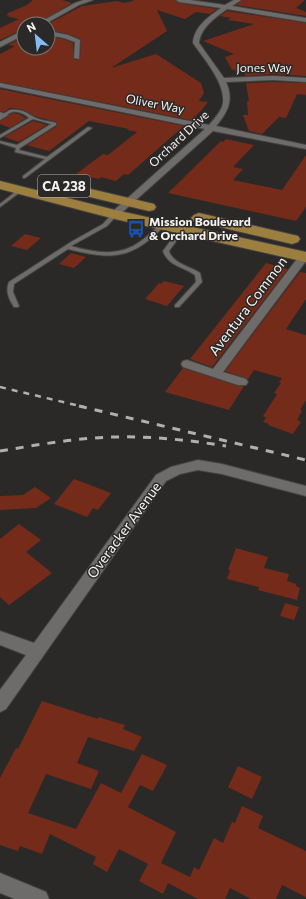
<svg xmlns="http://www.w3.org/2000/svg" width="306" height="899" viewBox="0 0 306 899" font-family="Commissioner,sans-serif">
<style>
.building{fill:#742b1a}
.lines{fill:none;stroke-linecap:round;stroke-linejoin:round}
.lane-casing{stroke:#444442;stroke-width:2}
.street-casing{stroke:#444442;stroke-width:2}
.primary-casing{stroke:#444442;stroke-width:2}
.lane{fill:#6e6c6a;fill-rule:evenodd}
.street{fill:#6e6c6a;fill-rule:evenodd}
.primary{fill:#9c7f3e;fill-rule:evenodd}
.rail-far1{stroke:#b1b0ae;stroke-width:2.5;stroke-dasharray:6 6;stroke-linecap:butt}
.rail{stroke:#b1b0ae;stroke-width:3;stroke-dasharray:8 8;stroke-linecap:butt}
.labels{text-anchor:middle;stroke-width:3;stroke-linejoin:round;paint-order:stroke}
.far-street-label{font-size:12px;fill:#f4f3f1;stroke:#2b2927}
.far-poi-label{font-size:12px;font-weight:bold;fill:#f4f3f1;stroke:#2b2927;text-anchor:start}
.shield{fill:#2b2927;stroke:#b8b6b4;stroke-width:1}
.shield-label{font-size:13px;font-weight:bold;fill:#f4f3f1}
.street-label{font-size:14px;fill:#f4f3f1;stroke:#2b2927}
</style>
<rect width="100%" height="100%" fill="#2b2927"/>
<g class="building">
<path d="M 33,0 L 62,0 L 72,3 L 36,24 L 24,24 L 24,29 L 0,40 L 0,28 L 19,19 L 6,16 L 9,15 L 6,14 L 27,5 Z"/>
<path d="M 133,0 L 175,0 L 179,3 L 217,9 L 210,14 L 196,12 L 185,19 L 157,10 L 167,31 L 111,68 L 156,54 L 201,83 L 204,93 L 199,101 L 208,102 L 201,111 L 191,120 L 0,82 L 0,54 L 15,46 L 8,45 L 24,37 L 24,48 L 48,48 L 48,37 L 64,39 L 73,43 L 73,59 L 80,60 L 81,39 L 68,34 L 48,30 L 48,24 L 82,6 L 117,1 L 123,3 L 133,1 Z"/>
<path d="M 242,0 L 305,0 L 296,8 L 306,12 L 306,16 L 236,5 Z"/>
<path d="M 227,11 L 306,23 L 306,76 L 273,74 L 245,76 L 245,72 L 236,72 L 234,69 L 232,70 L 225,57 L 234,54 L 203,41 L 254,24 L 228,20 L 231,18 L 220,16 Z"/>
<path d="M 273,82 L 306,83 L 306,95 L 297,94 L 286,118 L 279,117 L 262,134 L 249,131 L 243,115 L 248,115 L 247,101 L 249,101 L 246,83 Z"/>
<path d="M 0,89 L 184,126 L 128,175 L 124,174 L 116,181 L 101,177 L 99,179 L 76,174 L 103,154 L 108,155 L 137,132 L 127,130 L 129,129 L 89,121 L 49,151 L 41,149 L 27,145 L 57,126 L 57,122 L 37,117 L 21,109 L 10,108 L 4,112 L 0,111 Z"/>
<path d="M 12,113 L 19,114 L 26,118 L 10,128 L 0,124 L 0,121 Z"/>
<path d="M 33,121 L 47,125 L 19,142 L 4,137 Z"/>
<path d="M 226,139 L 254,145 L 233,167 L 243,169 L 233,180 L 282,190 L 306,155 L 306,207 L 296,221 L 168,193 L 221,141 L 223,142 Z"/>
<path d="M 25,234 L 41,238 L 27,250 L 11,246 Z"/>
<path d="M 71,253 L 86,257 L 74,268 L 59,264 Z"/>
<path d="M 266,263 L 288,269 L 212,367 L 190,359 Z"/>
<path d="M 300,272 L 306,273 L 306,299 L 286,329 L 306,335 L 306,400 L 300,410 L 302,411 L 297,420 L 301,422 L 293,434 L 268,425 L 269,424 L 263,422 L 266,418 L 263,416 L 277,394 L 274,393 L 281,383 L 279,382 L 282,378 L 254,370 L 248,379 L 225,371 Z"/>
<path d="M 164,281 L 184,286 L 167,306 L 145,299 L 159,283 L 161,284 Z"/>
<path d="M 183,368 L 238,386 L 244,386 L 229,410 L 165,392 Z"/>
<path d="M 74,479 L 111,493 L 98,510 L 93,508 L 87,517 L 54,504 Z"/>
<path d="M 35,487 L 51,498 L 36,508 L 0,510 L 0,496 L 23,495 Z"/>
<path d="M 19,524 L 41,540 L 26,552 L 52,573 L 9,605 L 0,597 L 0,539 Z"/>
<path d="M 236,548 L 268,557 L 264,568 L 289,574 L 287,581 L 296,584 L 296,586 L 300,588 L 297,600 L 258,590 L 259,587 L 227,579 L 230,570 L 228,570 Z"/>
<path d="M 285,603 L 299,607 L 294,620 L 280,616 Z"/>
<path d="M 42,701 L 98,719 L 98,717 L 125,725 L 123,729 L 142,737 L 134,751 L 88,737 L 77,763 L 99,771 L 91,789 L 46,774 L 28,813 L 76,829 L 101,783 L 121,793 L 142,754 L 167,765 L 153,791 L 140,785 L 128,807 L 176,832 L 161,863 L 190,877 L 194,867 L 199,870 L 214,838 L 223,843 L 232,822 L 235,823 L 242,806 L 263,816 L 258,828 L 306,851 L 306,897 L 282,885 L 276,899 L 251,899 L 230,888 L 225,899 L 198,899 L 168,883 L 163,894 L 139,881 L 148,864 L 119,849 L 107,872 L 93,864 L 96,857 L 50,834 L 42,854 L 20,846 L 18,851 L 0,845 L 0,778 L 16,748 L 18,749 Z"/>
<path d="M 238,766 L 262,777 L 252,799 L 228,787 Z"/>
</g>
<g class="lines">
<g class="lane-casing">
<g id="lane">
<path d="M 10,110 C 22,109 25,112 34,117 C 41,121 50,121 56,123 L 56,125 L 20,148 L 19,150 L 47,157 L 88,127 L 92,128 L 25,178 L 23,178 L 23,176 L 45,159 L 15,152 L 16,148 L 0,143 L 0,141 L 17,145 L 51,124 L 33,119 L 0,138 L 0,135 L 29,118 C 25,114 18,111 12,112 C 9,113 7,116 3,116 L 3,114 Z"/>
<path d="M 19,189 L 23,190 L 0,207 L 0,204 Z"/>
<path d="M 115,212 L 118,214 L 107,226 L 71,246 C 96,253 120,257 141,241 C 148,236 154,230 160,224 L 165,225 C 132,260 112,260 68,249 L 14,284 L 13,292 L 19,306 L 18,307 L 14,307 C 9,299 5,291 9,282 L 71,242 L 103,224 L 113,213 Z"/>
<path d="M 182,227 L 185,229 L 169,251 C 173,264 190,266 200,273 L 202,282 L 179,307 L 175,307 L 175,305 L 196,282 L 195,275 C 184,267 168,266 163,251 L 180,228 Z"/>
</g>
</g>
<g class="street-casing">
<g id="street">
<path d="M 84,0 L 93,0 L 79,5 L 45,24 L 37,24 L 75,3 Z"/>
<path d="M 176,0 L 190,0 L 225,5 L 234,0 L 241,0 L 232,6 L 306,18 L 306,22 L 227,9 C 215,18 201,27 199,43 L 224,78 L 273,76 L 306,78 L 306,82 L 273,80 L 226,82 C 234,100 228,112 216,126 L 306,145 L 306,149 L 213,131 L 118,216 L 112,216 L 110,214 L 112,212 L 205,129 L 0,87 L 0,83 L 209,125 C 214,119 219,114 222,107 C 229,87 204,59 193,43 C 194,27 208,17 221,8 L 179,2 Z"/>
<path d="M 24,30 L 24,35 L 0,47 L 0,42 Z"/>
<path d="M 48,31 L 68,35 L 80,40 L 79,59 L 74,58 L 75,42 L 64,38 L 48,35 Z"/>
<path d="M 0,112 L 8,115 L 0,120 Z"/>
<path d="M 304,254 L 306,255 L 306,261 L 223,372 L 246,379 L 248,382 L 246,385 L 238,385 L 183,367 L 181,364 L 183,361 L 187,360 L 213,369 L 300,255 Z"/>
<path d="M 198,460 L 222,464 L 306,486 L 306,496 L 222,474 L 198,470 L 180,474 L 166,481 L 6,709 L 0,712 L 0,690 L 26,655 L 0,645 L 0,631 L 34,643 L 156,475 L 171,467 Z"/>
<path d="M 0,873 L 46,892 L 49,899 L 15,899 L 0,893 Z"/>
</g>
</g>
<g class="primary-casing">
<g id="primary">
<path d="M 0,181 L 115,210 L 306,252 L 306,262 L 115,219 L 0,189 Z"/>
<path d="M 61,182 L 154,204 L 156,207 L 154,210 L 149,211 L 56,189 L 54,186 L 56,183 Z"/>
<path d="M 199,213 L 298,236 L 300,239 L 298,242 L 292,244 L 194,221 L 191,218 L 194,215 Z"/>
</g>
</g>
<use href="#lane" class="lane"/>
<use href="#street" class="street"/>
<use href="#primary" class="primary"/>
<path class="rail-far1" d="M 0,387 L 84,407"/>
<g class="rail">
<path d="M 79,406 L 306,460"/>
<path d="M 0,451 C 37,445 75,438 113,437 C 151,436 188,440 226,446"/>
</g>
</g>
<defs>
<g id="bus-bare" transform="scale(1.38)"><path d="M-5-6H5V4H4V6H2V4H-2V6H-4V4H-5ZM-3.5-4V0h7V-4ZM-3.5 1.2v1.5H-2V1.2ZM2 1.2v1.5H3.5V1.2Z" fill="#1a4fb4" stroke="#2b2927" stroke-width="2.5" paint-order="stroke"/></g>
</defs>
<g fill-rule="evenodd">
<use href="#bus-bare" x="136" y="229"/>
</g>
<g class="labels">
<g class="far-street-label">
<text x="264" y="72">Jones Way</text>
<text transform="translate(155 104) rotate(11)" y="4">Oliver Way</text>
<text transform="translate(179 139) rotate(-43)" y="4">Orchard Drive</text>
</g>
<g class="far-poi-label">
<text x="149" y="226">Mission Boulevard<tspan x="149" dy="14">&amp; Orchard Drive</tspan></text>
</g>
<rect class="shield" x="38" y="175" width="52" height="22" rx="3"/>
<g class="shield-label">
<text x="64" y="191">CA 238</text>
</g>
<g class="street-label">
<text transform="translate(248 306) rotate(-53)" y="5">Aventura Common</text>
<text transform="translate(124 530) rotate(-54)" y="5">Overacker Avenue</text>
</g>
</g>
<g transform="translate(36 36) rotate(332)"><circle r="19" fill="#2b2927" stroke="#7b7a78"/>
<path d="M0-3L7 15L0 10L-7 15Z" fill="#82bcfa"/>
<text y="-6" font-size="11" font-weight="bold" text-anchor="middle" fill="#f4f3f1">N</text>
</g>
</svg>
